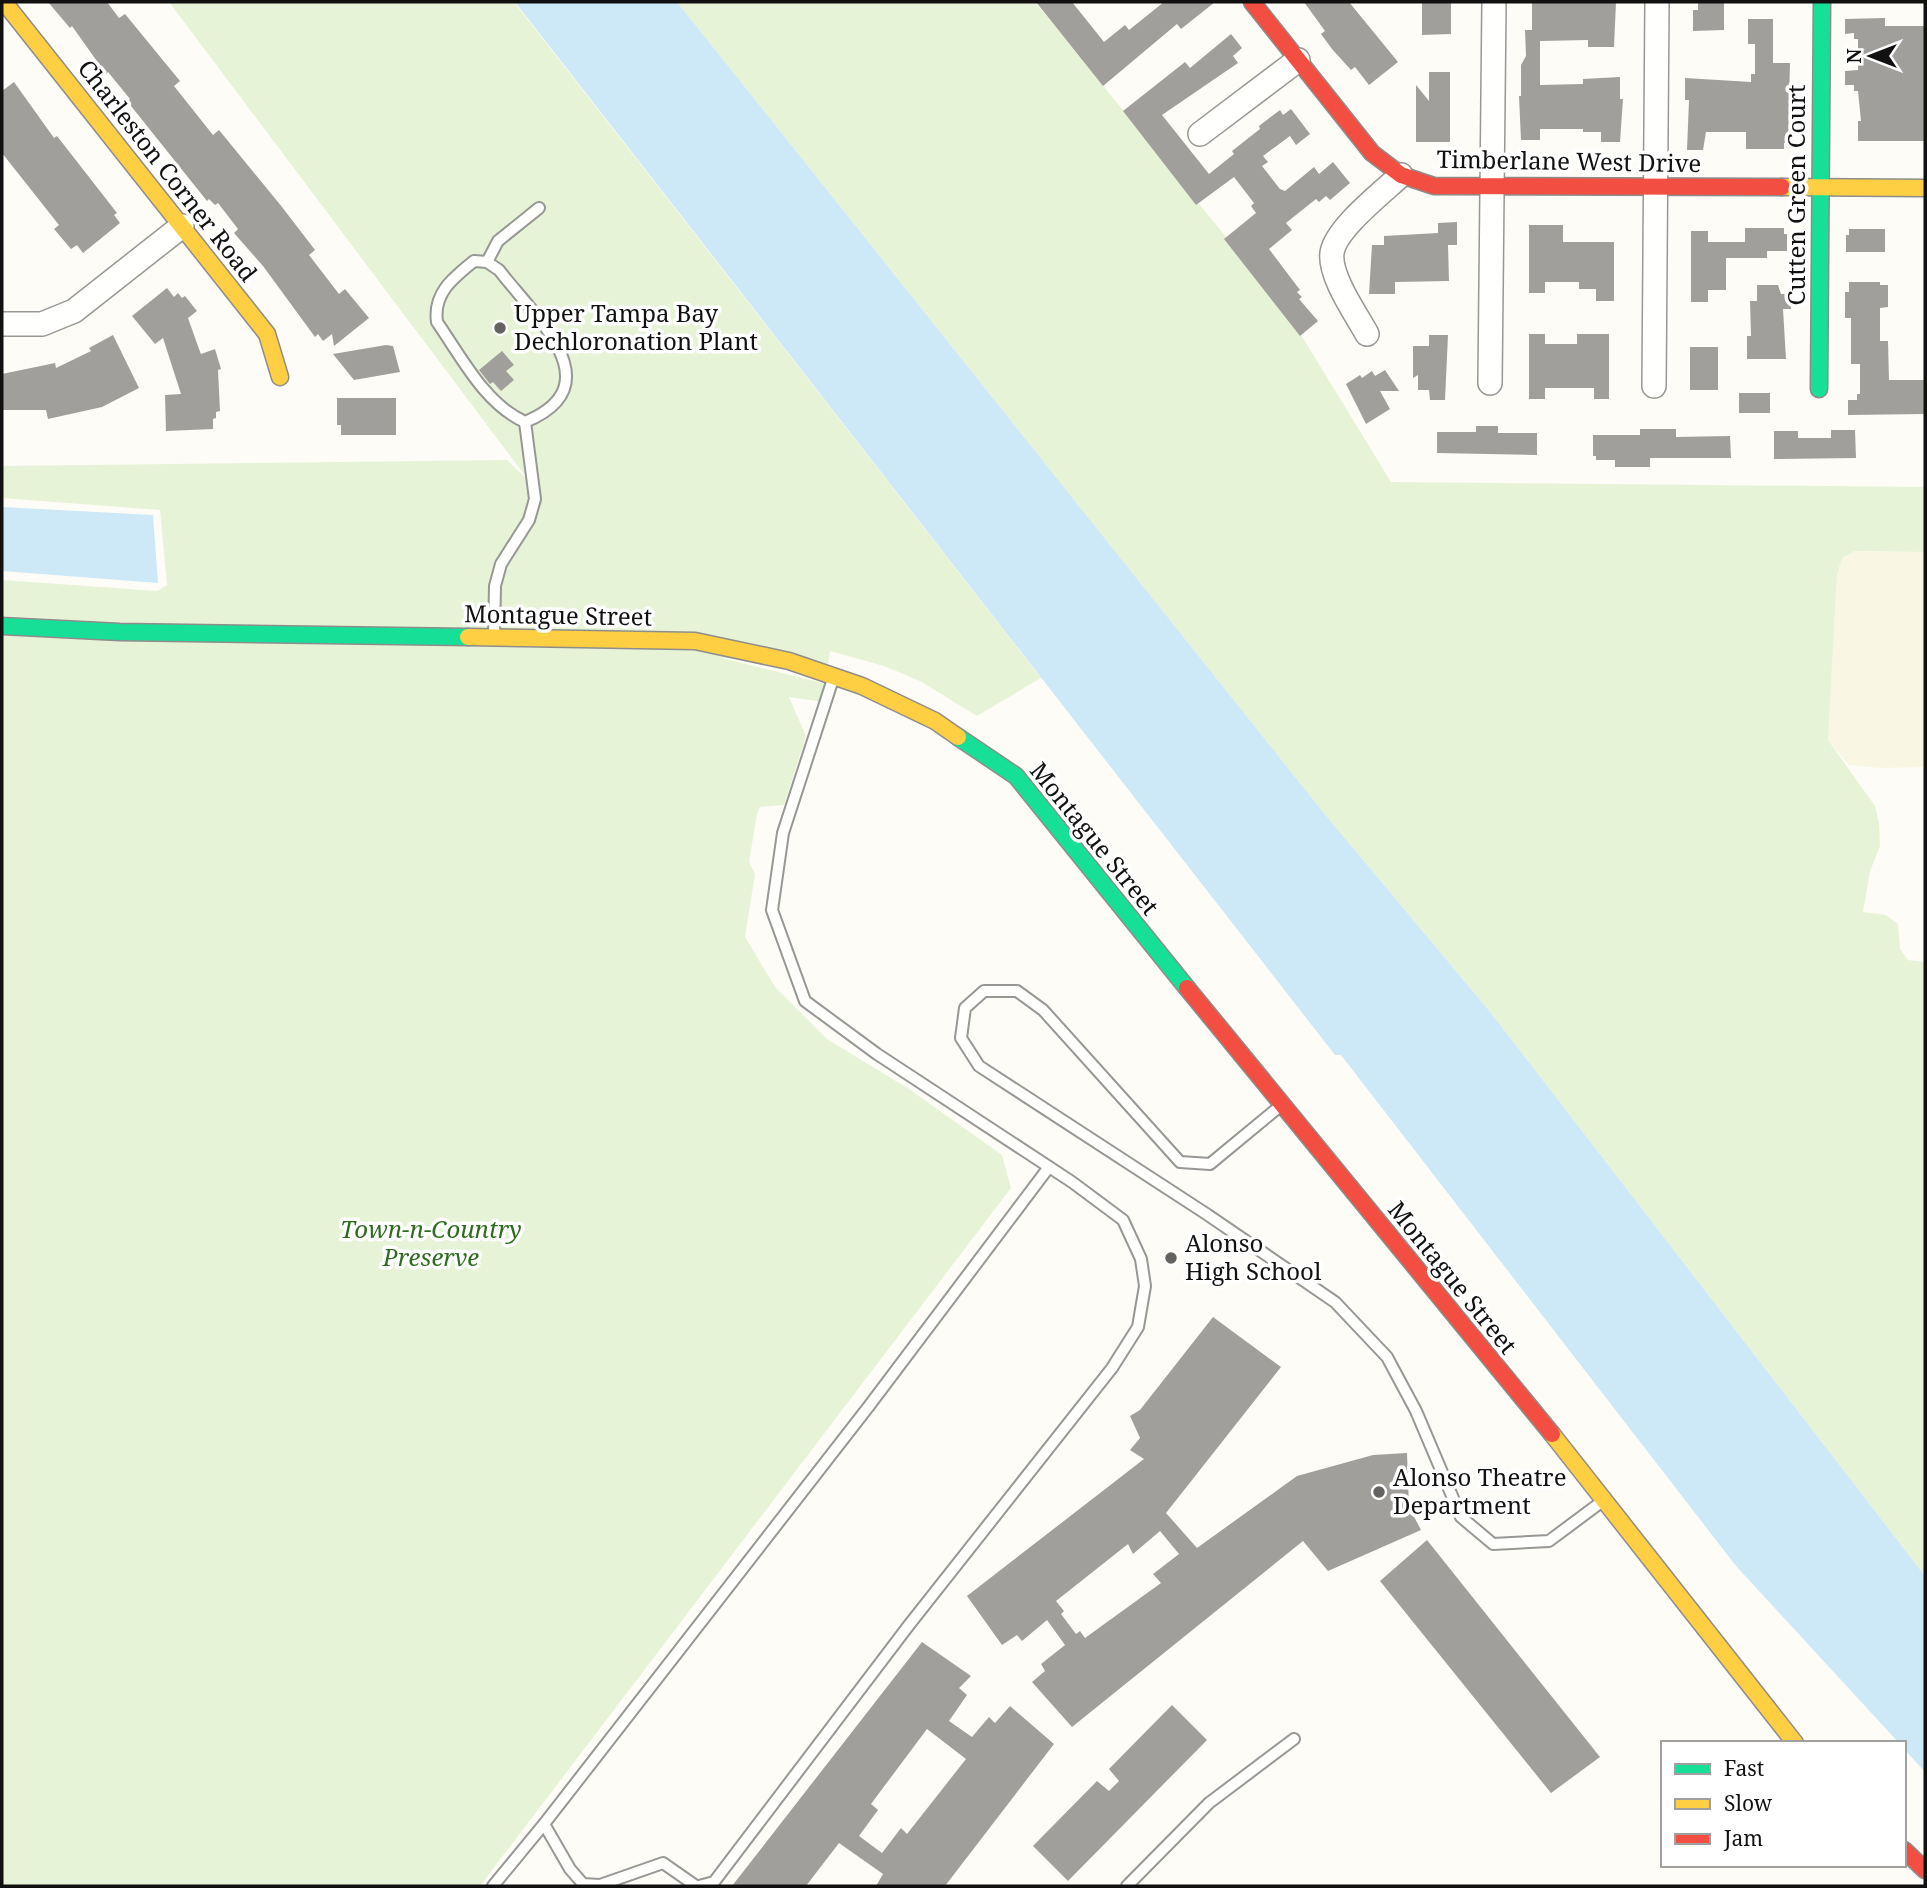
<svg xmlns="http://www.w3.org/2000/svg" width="1927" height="1888" viewBox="0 0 1927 1888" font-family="'Noto Serif',serif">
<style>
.farmland{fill:#f9f7e4}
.green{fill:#e7f3d7}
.water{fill:#cde8f7}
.building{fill:#a19f9c;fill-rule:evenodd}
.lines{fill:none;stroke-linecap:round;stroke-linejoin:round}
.lane-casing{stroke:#979795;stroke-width:14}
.street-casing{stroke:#979795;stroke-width:26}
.fast-casing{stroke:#8e8d8b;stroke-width:19}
.slow-casing{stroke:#8e8d8b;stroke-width:19}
.jam-casing{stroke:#8e8d8b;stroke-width:19}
.lane{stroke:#fffffe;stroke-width:10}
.street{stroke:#fffffe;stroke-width:23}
.fast{stroke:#16e098;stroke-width:16}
.slow{stroke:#ffcf43;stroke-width:16}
.jam{stroke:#f24e42;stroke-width:16}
.poi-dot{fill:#646362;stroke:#fff;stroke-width:2.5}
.labels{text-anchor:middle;stroke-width:7;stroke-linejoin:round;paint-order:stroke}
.street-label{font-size:24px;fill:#111;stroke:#fff}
.poi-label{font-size:24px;fill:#111;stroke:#fff;text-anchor:start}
.park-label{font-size:24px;font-style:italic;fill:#2f6b1f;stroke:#fff}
</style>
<rect width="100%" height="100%" fill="#fdfcf7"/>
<path class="farmland" d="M 1855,551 L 1925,552 L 1925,767 L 1881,768 L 1849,765 L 1828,740 L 1837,575 L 1842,558 Z"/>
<g class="green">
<path d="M 169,2 L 514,2 L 1041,678 L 977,716 L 920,681 L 884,666 L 830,651 L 828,664 L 2,616 L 2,580 L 157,591 L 167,585 L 160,510 L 2,498 L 2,466 L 507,460 L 529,481 Z"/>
<path d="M 677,2 L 1035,2 L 1287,312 L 1391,482 L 1925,487 L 1925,552 L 1855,551 L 1842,558 L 1837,575 L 1828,740 L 1875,806 L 1879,823 L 1880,846 L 1870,871 L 1863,912 L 1886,915 L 1898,924 L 1900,949 L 1908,960 L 1925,962 L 1925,1576 L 1491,1013 L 1323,812 Z"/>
<path d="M 2,636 L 694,651 L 826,684 L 823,702 L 789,697 L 806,736 L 784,805 L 760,807 L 757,814 L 749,862 L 755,874 L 745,937 L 775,987 L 827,1039 L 909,1089 L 1002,1155 L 1011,1188 L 480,1886 L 2,1886 Z"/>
</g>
<g class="water">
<path d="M 515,2 L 677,2 L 1323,812 L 1491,1013 L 1925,1576 L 1925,1772 L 1904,1749 L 1904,1743 L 1899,1743 L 1736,1566 L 1341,1055 L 1335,1055 Z"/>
<path d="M 2,507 L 153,515 L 158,583 L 2,571 Z"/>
</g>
<g class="building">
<path d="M 48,2 L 107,2 L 119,18 L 125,14 L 180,81 L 174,86 L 205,125 L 213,135 L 219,130 L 282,207 L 315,250 L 309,255 L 339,294 L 345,289 L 369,318 L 334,346 L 332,334 L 323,341 L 318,334 L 315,337 L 263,266 L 234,233 L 238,229 L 218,203 L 215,205 L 209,199 L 207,201 L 127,101 L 130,99 L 108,72 L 106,74 L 72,26 L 70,28 Z"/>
<path d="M 1036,2 L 1072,2 L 1104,42 L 1125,25 L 1129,30 L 1164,2 L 1215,2 L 1181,29 L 1177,24 L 1103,86 Z"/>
<path d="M 1304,2 L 1349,2 L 1398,62 L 1369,85 L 1355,67 L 1351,70 L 1332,49 L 1321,34 L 1325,31 Z"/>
<path d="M 1532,2 L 1616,2 L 1614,47 L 1588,47 L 1588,40 L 1540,41 L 1540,85 L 1583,84 L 1583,79 L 1620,77 L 1620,99 L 1623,99 L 1620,142 L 1601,142 L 1601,132 L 1583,132 L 1583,129 L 1540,129 L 1540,140 L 1521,140 L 1519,96 L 1521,96 L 1521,65 L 1526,56 L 1525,30 L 1532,30 Z"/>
<path d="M 1698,2 L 1724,2 L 1724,30 L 1693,31 L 1693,10 L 1698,10 Z"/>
<path d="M 1422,3 L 1451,3 L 1451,34 L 1422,35 Z"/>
<path d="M 1885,18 L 1885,26 L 1925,26 L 1925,141 L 1858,141 L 1858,121 L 1861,121 L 1858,91 L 1854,91 L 1854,85 L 1845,85 L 1845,71 L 1858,70 L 1858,39 L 1854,39 L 1854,33 L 1845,34 L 1845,19 Z"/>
<path d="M 1748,19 L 1773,19 L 1773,63 L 1790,63 L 1788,143 L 1784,143 L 1784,149 L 1746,149 L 1746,132 L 1706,132 L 1703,150 L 1687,150 L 1689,100 L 1685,100 L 1685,78 L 1751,82 L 1751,74 L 1755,74 L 1755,44 L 1748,44 Z"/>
<path d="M 1231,34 L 1242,48 L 1233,56 L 1238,63 L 1162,115 L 1209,174 L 1234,154 L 1232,151 L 1260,129 L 1259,126 L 1280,110 L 1283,115 L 1291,109 L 1310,134 L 1296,145 L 1290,136 L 1263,156 L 1268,162 L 1262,166 L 1280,189 L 1285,191 L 1314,167 L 1319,174 L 1333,162 L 1350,183 L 1330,200 L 1326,196 L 1319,202 L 1316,199 L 1286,223 L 1292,230 L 1269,249 L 1300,290 L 1297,292 L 1302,297 L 1299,299 L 1318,321 L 1300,336 L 1224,239 L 1256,213 L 1251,206 L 1254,203 L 1234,177 L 1196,205 L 1123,111 L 1185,62 L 1190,68 Z"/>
<path d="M 1429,72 L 1450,72 L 1450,142 L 1416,142 L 1416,85 L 1429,101 Z"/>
<path d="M 14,82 L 54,138 L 57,136 L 117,213 L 114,215 L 120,223 L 83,253 L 77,245 L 71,249 L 54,229 L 59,225 L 2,153 L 2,91 Z"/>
<path d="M 1457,222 L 1457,245 L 1448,245 L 1449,281 L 1395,282 L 1395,294 L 1369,294 L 1372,245 L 1384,245 L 1384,236 L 1438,233 L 1438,223 Z"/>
<path d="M 1529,225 L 1563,225 L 1563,242 L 1614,242 L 1614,301 L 1596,301 L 1596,289 L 1579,289 L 1579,282 L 1545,282 L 1545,293 L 1529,293 Z"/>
<path d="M 1745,228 L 1784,228 L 1784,234 L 1787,234 L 1787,251 L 1767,251 L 1767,258 L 1726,258 L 1726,290 L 1708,290 L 1708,302 L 1691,302 L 1691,231 L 1708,231 L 1708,242 L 1745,242 Z"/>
<path d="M 1849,229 L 1885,229 L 1885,252 L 1846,252 L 1846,235 L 1849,235 Z"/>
<path d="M 1849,282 L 1880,282 L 1880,285 L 1888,285 L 1888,307 L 1880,308 L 1880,341 L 1888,341 L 1889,380 L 1925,380 L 1925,414 L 1848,415 L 1848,400 L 1857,400 L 1857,394 L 1860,394 L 1860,364 L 1851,364 L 1851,318 L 1845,318 L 1845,292 L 1849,292 Z"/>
<path d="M 1757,285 L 1778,285 L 1781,294 L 1790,294 L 1791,309 L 1783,309 L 1786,359 L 1747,359 L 1747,336 L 1751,336 L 1750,301 L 1757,301 Z"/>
<path d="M 167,288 L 174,297 L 178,293 L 182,298 L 185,296 L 197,311 L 188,318 L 199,349 L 201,354 L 215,349 L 221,369 L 218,370 L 220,411 L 216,412 L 216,418 L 213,419 L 213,429 L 166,431 L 165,395 L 181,394 L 163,338 L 155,344 L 132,316 Z"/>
<path d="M 1529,334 L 1545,334 L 1545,344 L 1577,344 L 1577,334 L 1609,334 L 1609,399 L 1594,399 L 1594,388 L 1545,388 L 1545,399 L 1529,399 Z"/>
<path d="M 113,335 L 139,388 L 102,407 L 48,419 L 46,410 L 2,410 L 2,374 L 55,363 L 56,368 L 91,351 L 89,348 Z"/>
<path d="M 1429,335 L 1448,335 L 1445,400 L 1430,400 L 1429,390 L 1418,390 L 1418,375 L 1413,378 L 1413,346 L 1429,346 Z"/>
<path d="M 386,345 L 393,346 L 400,372 L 354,380 L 333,354 Z"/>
<rect x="1690" y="347" width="28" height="43"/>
<path d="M 502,351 L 514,365 L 506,371 L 514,380 L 501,391 L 493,382 L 490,384 L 479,370 Z"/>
<path d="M 1385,370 L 1399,391 L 1380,391 L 1390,409 L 1366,424 L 1346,384 L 1360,375 L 1362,378 L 1372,371 L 1375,376 Z"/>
<rect x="1739" y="393" width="31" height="20"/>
<path d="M 337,398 L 396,398 L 396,435 L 341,435 L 341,425 L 337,425 Z"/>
<path d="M 1476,426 L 1498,426 L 1498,433 L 1537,433 L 1537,455 L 1437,453 L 1437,432 L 1476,432 Z"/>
<path d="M 1640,429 L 1676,429 L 1676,437 L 1730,436 L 1731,458 L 1650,458 L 1650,467 L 1615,467 L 1615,460 L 1596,460 L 1596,456 L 1593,456 L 1593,435 L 1640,435 Z"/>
<path d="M 1831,430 L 1855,430 L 1856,458 L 1774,459 L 1774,431 L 1798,431 L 1798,438 L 1831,438 Z"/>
<path d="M 1213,1317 L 1281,1367 L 1166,1513 L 1197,1548 L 1297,1476 L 1373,1455 L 1407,1453 L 1409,1507 L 1421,1530 L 1328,1571 L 1303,1541 L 1072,1727 L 1032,1682 L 1045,1671 L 1041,1664 L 1065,1645 L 1047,1620 L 1022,1641 L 1017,1635 L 1002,1645 L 967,1596 L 1144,1459 L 1130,1450 L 1140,1438 L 1130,1416 L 1140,1410 ZM 1160,1531 L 1179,1554 L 1153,1574 L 1161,1583 L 1085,1638 L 1080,1631 L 1076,1634 L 1061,1614 L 1064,1611 L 1056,1601 L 1128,1544 L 1133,1554 Z"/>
<path d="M 1427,1540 L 1600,1757 L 1551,1793 L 1380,1581 Z"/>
<path d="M 922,1642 L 971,1676 L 959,1688 L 967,1695 L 949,1721 L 972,1737 L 989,1717 L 995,1723 L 1010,1706 L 1054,1744 L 945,1886 L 876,1886 L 883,1874 L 839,1843 L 806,1886 L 732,1886 ZM 927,1729 L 966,1759 L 907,1834 L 901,1828 L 882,1853 L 859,1836 L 878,1810 L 871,1804 Z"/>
<path d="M 1172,1705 L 1207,1740 L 1068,1881 L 1033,1846 L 1097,1781 L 1109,1791 L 1119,1781 L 1109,1769 Z"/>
</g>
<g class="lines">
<g class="lane-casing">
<g id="lane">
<path d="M 474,261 L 487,262 L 499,270 C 534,316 615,385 525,422 C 485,404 462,358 437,322 C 433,293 453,278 474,261 Z"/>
<path d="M 487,262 L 498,241 L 539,208"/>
<path d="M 494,635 L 495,586 L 501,564 L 529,520 L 535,499 L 525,422"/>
<path d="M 1279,1107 L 1210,1164 L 1180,1162 L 1043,1010 L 1017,991 L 984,991 L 965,1008 L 961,1038 L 979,1066 L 1208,1215 L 1335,1302 L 1387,1357 L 1416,1411 L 1461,1517 L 1493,1544 L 1549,1541 L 1604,1500"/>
<path d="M 493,1886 L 544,1824"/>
<path d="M 696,1886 L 663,1863 L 600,1885 L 583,1884 L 570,1869 L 544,1824 L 869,1406 L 1049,1167"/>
<path d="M 699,1886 L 714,1882 L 909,1625 L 1112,1368 L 1138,1327 L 1145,1286 L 1141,1259 L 1123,1220 L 1072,1182 L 877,1054 L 805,1001 L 772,910 L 783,833 L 833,679"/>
<path d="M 1127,1886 L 1209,1803 L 1294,1739"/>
</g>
</g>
<g class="street-casing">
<g id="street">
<path d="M 1200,134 L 1298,60"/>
<path d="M 2,324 L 42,324 L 74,311 L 182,226"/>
<path d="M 1367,334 C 1356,314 1329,276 1332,253 C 1335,229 1383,192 1401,175"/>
<path d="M 1490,383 L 1494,2"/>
<path d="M 1654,386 L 1657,2"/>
</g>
</g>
<g class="fast-casing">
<g id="fast">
<path d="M 1819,389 L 1822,2"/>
<path d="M 2,626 L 120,632 L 468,637"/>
<path d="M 958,737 L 1016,776 L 1187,988"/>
</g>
</g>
<g class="slow-casing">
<g id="slow">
<path d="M 4,2 L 267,334 L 280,377"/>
<path d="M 1782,187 L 1925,188"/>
<path d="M 468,637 L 695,641 L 789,661 L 862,686 L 935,721 L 958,737"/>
<path d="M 1552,1434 L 1795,1743"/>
</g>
</g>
<g class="jam-casing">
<g id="jam">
<path d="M 1252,2 L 1372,153 L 1401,175 L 1434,186 L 1782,187"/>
<path d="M 1187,988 L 1552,1434"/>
<path d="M 1904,1850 L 1925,1870"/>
</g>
</g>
<use href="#lane" class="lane"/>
<use href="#street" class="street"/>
<use href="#fast" class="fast"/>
<use href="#slow" class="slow"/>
<use href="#jam" class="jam"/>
</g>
<g class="poi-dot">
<circle cx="500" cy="328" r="7"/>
<circle cx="1171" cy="1258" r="7"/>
<circle cx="1379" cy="1492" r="7"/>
</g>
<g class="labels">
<g class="street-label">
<text transform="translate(1569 162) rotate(1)" y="8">Timberlane West Drive</text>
<text transform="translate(167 171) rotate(52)" y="8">Charleston Corner Road</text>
<text transform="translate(1797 195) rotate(-90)" y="8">Cutten Green Court</text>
<text transform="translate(558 616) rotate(1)" y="8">Montague Street</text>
<text transform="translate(1094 839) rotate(51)" y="8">Montague Street</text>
<text transform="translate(1452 1278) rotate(51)" y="8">Montague Street</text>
</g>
<g class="poi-label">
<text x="514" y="322">Upper Tampa Bay<tspan x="514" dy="28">Dechloronation Plant</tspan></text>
<text x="1185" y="1252">Alonso<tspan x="1185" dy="28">High School</tspan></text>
<text x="1393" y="1486">Alonso Theatre<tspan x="1393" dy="28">Department</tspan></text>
</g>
<g class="park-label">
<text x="431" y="1238">Town-n-Country<tspan x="431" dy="28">Preserve</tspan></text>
</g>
</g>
<rect width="1927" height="1888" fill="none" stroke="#111111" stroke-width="7"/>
<rect x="1661" y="1741" width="245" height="126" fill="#ffffff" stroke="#a0a0a0" stroke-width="2"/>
<rect x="1675" y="1764" width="35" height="10" fill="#16e098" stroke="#a0a0a0" stroke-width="2"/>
<text x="1724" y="1776" font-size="21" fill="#111111">Fast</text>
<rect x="1675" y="1799" width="35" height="10" fill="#ffcf43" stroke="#a0a0a0" stroke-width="2"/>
<text x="1724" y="1811" font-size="21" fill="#111111">Slow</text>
<rect x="1675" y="1834" width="35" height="10" fill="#f24e42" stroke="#a0a0a0" stroke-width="2"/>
<text x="1724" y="1846" font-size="21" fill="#111111">Jam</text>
<g transform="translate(1871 56) rotate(270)" stroke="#ffffff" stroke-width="5" paint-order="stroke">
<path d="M0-5L12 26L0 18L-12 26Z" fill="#111111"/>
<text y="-10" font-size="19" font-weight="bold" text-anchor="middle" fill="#111111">N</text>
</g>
</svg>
